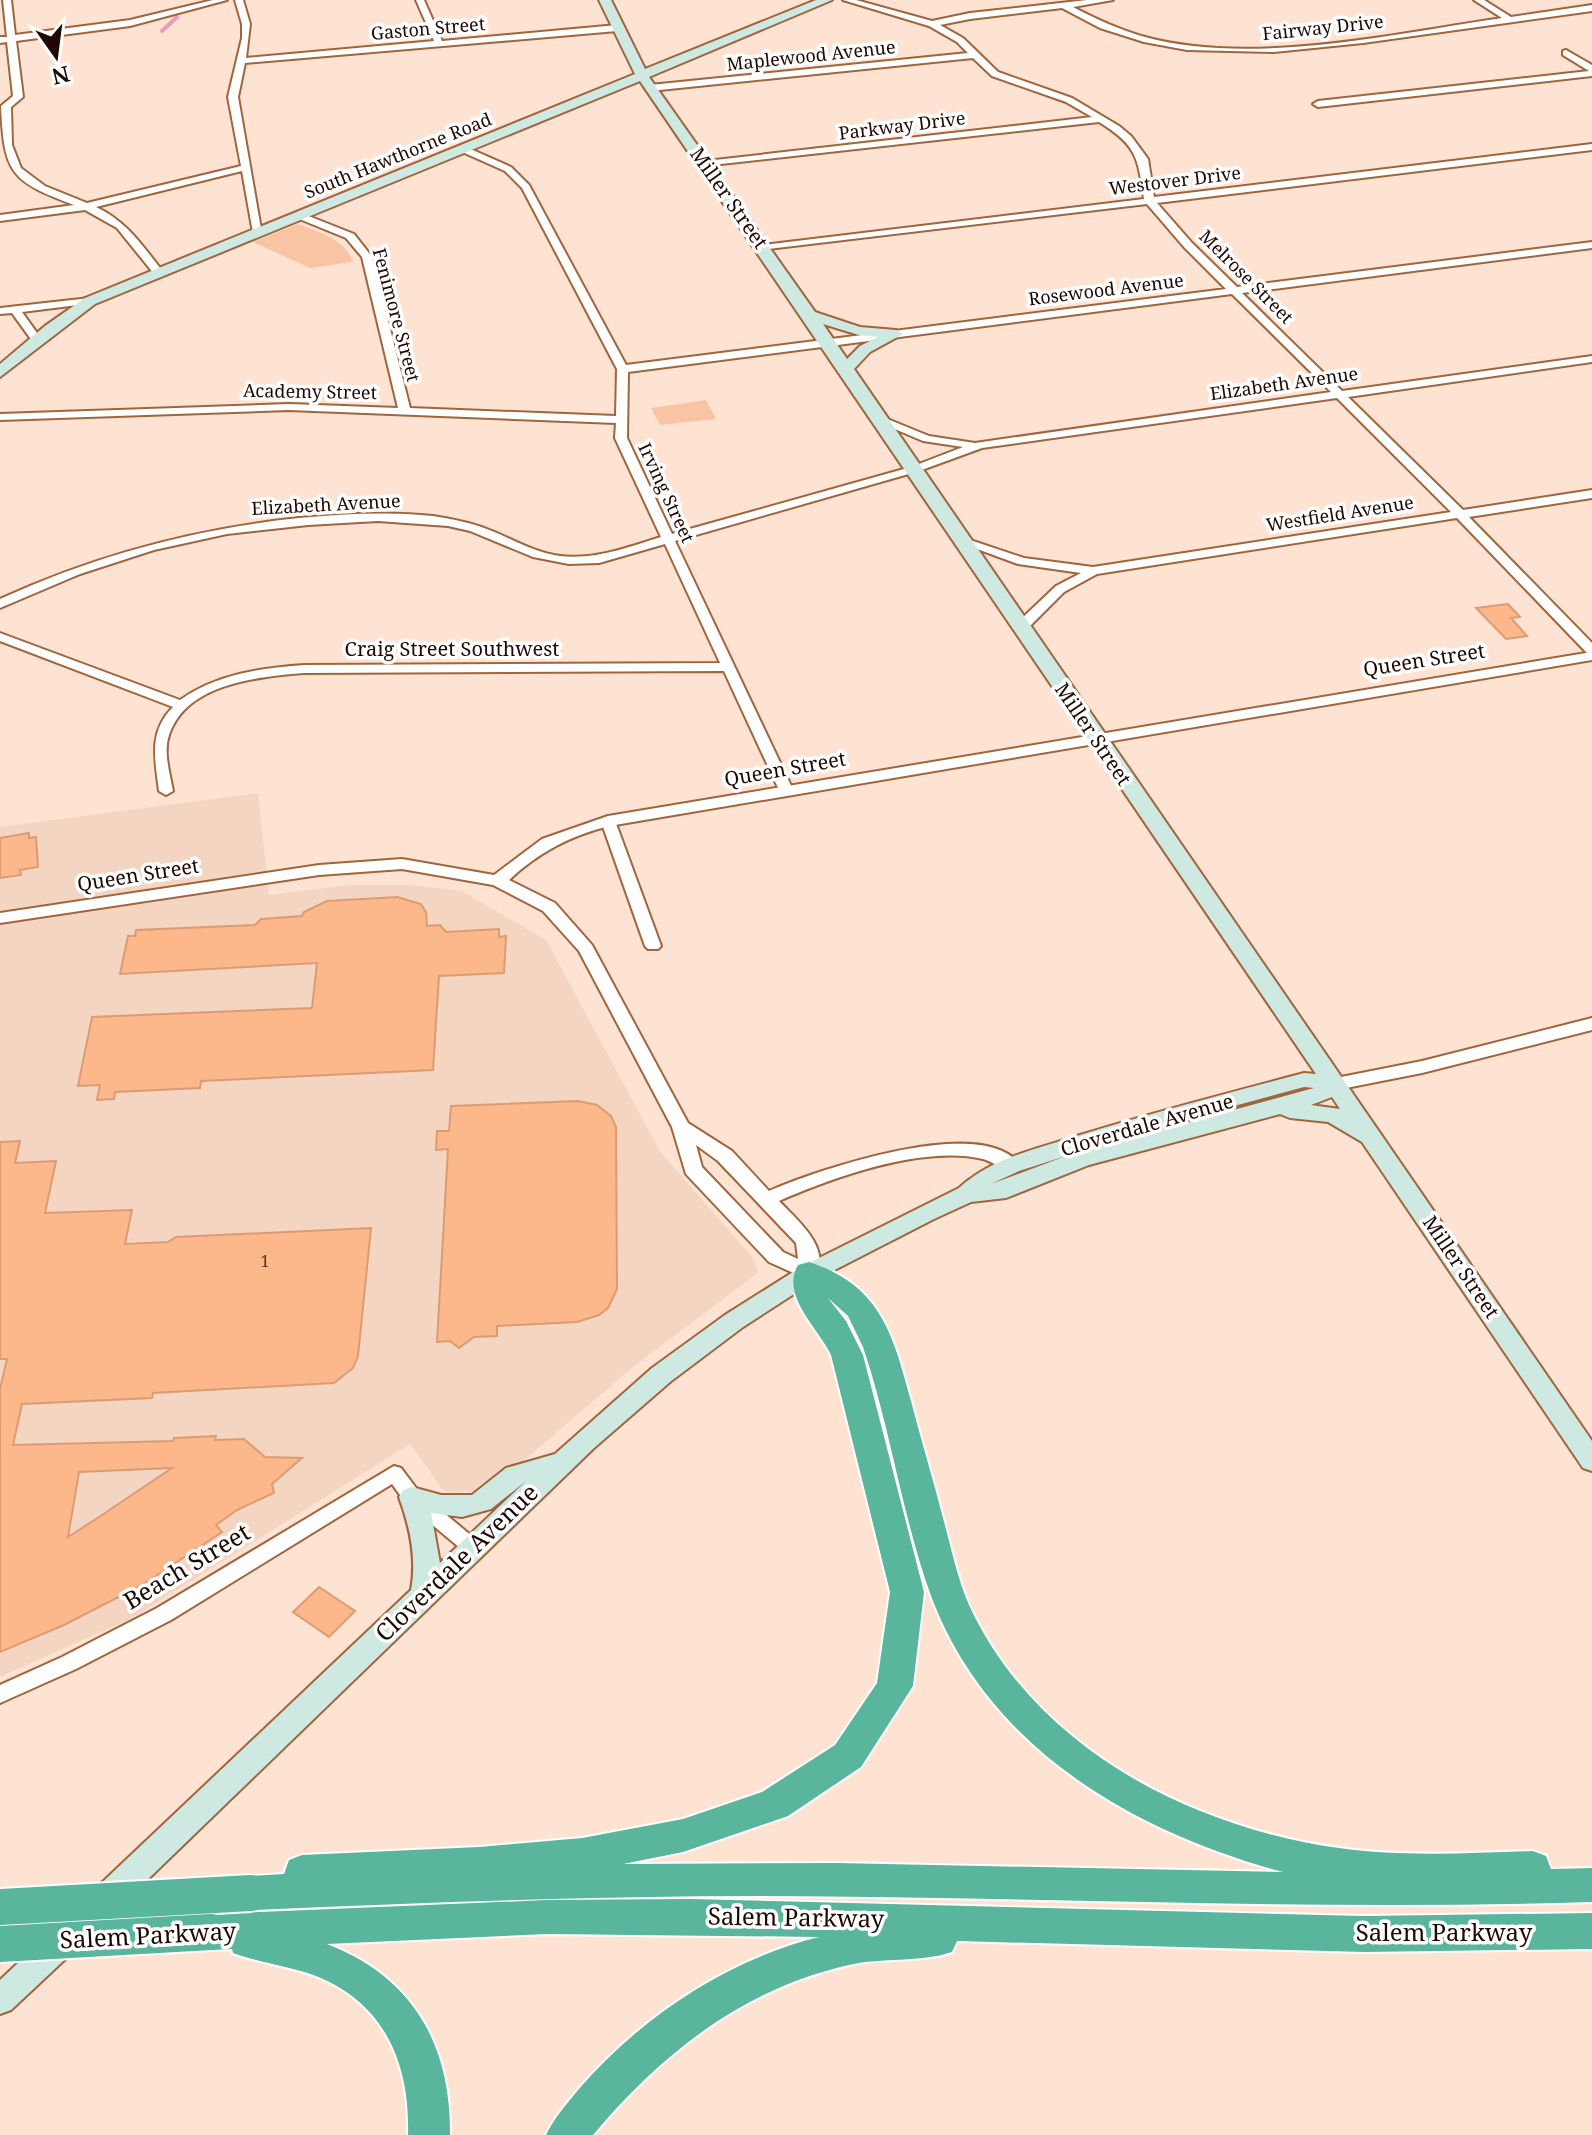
<svg xmlns="http://www.w3.org/2000/svg" width="1592" height="2135" viewBox="0 0 1592 2135" font-family="'Noto Serif',serif">
<style>
.built{fill:#f3d5c2}
.green{fill:#f8c4a3}
.lines{fill:none;stroke-linecap:round;stroke-linejoin:round}
.stream{stroke:#e99cbb;stroke-width:4}
.building{fill:#fcb78a;stroke:#dc9c73;stroke-width:2;fill-rule:evenodd}
.minor-casing{stroke:#a0653d;stroke-width:4}
.tertiary-casing{stroke:#a0653d;stroke-width:4}
.secondary-casing{stroke:#a0653d;stroke-width:4}
.motorway-casing{stroke:#fff;stroke-width:4}
.minor{fill:#fff;fill-rule:evenodd}
.tertiary{fill:#fff;fill-rule:evenodd}
.secondary{fill:#cde9e2;fill-rule:evenodd}
.motorway{fill:#59b69d;fill-rule:evenodd}
.motorway-bridge-casing{stroke:#fff;stroke-width:40;stroke-linecap:butt}
.motorway-bridge{stroke:#59b69d;stroke-width:36}
.labels{text-anchor:middle;stroke-width:7;stroke-linejoin:round;paint-order:stroke}
.number-label{font-size:16px;fill:#563422}
.far-street-label{font-size:18px;fill:#1e0800;stroke:#fff}
.street-label{font-size:20px;fill:#1e0800;stroke:#fff}
.near-street-label{font-size:24px;fill:#1e0800;stroke:#fff}
</style>
<rect width="100%" height="100%" fill="#ffe3d2"/>
<path class="built" d="M 258,793 L 269,895 L 350,885 L 410,885 L 462,891 L 546,940 L 661,1153 L 754,1259 L 758,1273 L 633,1367 L 487,1492 L 444,1491 L 410,1444 L 132,1618 L 0,1677 L 0,827 Z"/>
<g class="green">
<path d="M 298,224 C 319,232 345,239 353,262 L 310,268 L 253,242 Z"/>
<path d="M 706,400 L 716,419 L 660,425 L 651,408 Z"/>
</g>
<g class="lines">
<path class="stream" d="M 162,31 L 177,17"/>
</g>
<g class="building">
<path d="M 1508,604 L 1520,617 L 1511,618 L 1527,636 L 1506,639 L 1476,608 Z"/>
<path d="M 29,833 L 29,838 L 36,837 L 38,867 L 20,870 L 21,875 L 0,878 L 0,838 Z"/>
<path d="M 397,897 L 421,904 L 426,912 L 427,926 L 440,925 L 446,932 L 499,929 L 499,937 L 506,936 L 504,973 L 439,976 L 433,1070 L 201,1081 L 200,1088 L 115,1092 L 114,1099 L 97,1100 L 100,1085 L 78,1086 L 92,1017 L 312,1008 L 317,963 L 120,974 L 128,936 L 135,936 L 136,930 L 255,925 L 261,919 L 302,916 L 304,912 L 327,901 Z"/>
<path d="M 578,1101 L 597,1105 L 611,1116 L 616,1127 L 617,1289 L 608,1308 L 599,1315 L 577,1322 L 497,1326 L 497,1336 L 474,1337 L 459,1348 L 450,1341 L 437,1342 L 448,1149 L 436,1150 L 437,1131 L 449,1131 L 451,1106 Z"/>
<path d="M 20,1141 L 15,1163 L 56,1161 L 45,1213 L 132,1210 L 125,1244 L 168,1242 L 176,1237 L 371,1228 L 358,1356 L 353,1368 L 334,1383 L 153,1393 L 152,1398 L 22,1404 L 13,1445 L 173,1441 L 174,1438 L 216,1436 L 215,1440 L 244,1439 L 265,1457 L 302,1458 L 272,1484 L 274,1493 L 237,1510 L 216,1525 L 222,1532 L 144,1584 L 64,1625 L 0,1652 L 0,1389 L 7,1359 L 0,1359 L 0,1142 ZM 172,1468 L 99,1517 L 68,1537 L 79,1472 Z"/>
<path d="M 319,1587 L 355,1611 L 329,1637 L 293,1612 Z"/>
</g>
<g class="lines">
<g class="minor-casing">
<g id="minor">
<path d="M 3,0 L 11,0 L 15,35 L 130,20 L 213,0 L 227,0 L 130,26 L 16,41 L 23,97 L 11,107 L 12,145 L 21,168 L 45,186 L 87,203 L 241,166 L 228,97 L 242,38 L 242,24 L 235,0 L 243,0 L 250,24 L 246,58 L 434,41 L 416,0 L 424,0 L 442,41 L 617,25 L 621,28 L 617,31 L 245,63 L 238,97 L 262,235 L 253,233 L 242,171 L 96,207 C 127,221 144,248 164,273 L 159,276 L 155,275 L 117,228 L 85,210 L 0,221 L 0,215 L 74,205 C 10,181 4,173 1,106 L 13,96 L 7,42 L 0,43 L 0,37 L 7,37 Z"/>
<path d="M 843,0 L 856,0 L 932,21 L 970,13 L 1087,0 L 1113,0 L 1073,7 C 1096,19 1120,30 1145,37 C 1252,66 1393,34 1502,18 L 1474,0 L 1484,0 L 1511,17 L 1592,5 L 1592,11 L 1363,43 L 1274,52 L 1187,50 L 1144,42 L 1100,28 L 1062,8 L 970,19 L 940,25 L 963,38 L 998,72 L 1072,98 L 1119,126 L 1131,136 L 1148,159 L 1154,197 L 1592,144 L 1592,150 L 1157,203 L 1192,243 L 1237,287 L 1592,242 L 1592,248 L 1242,293 L 1342,391 L 1592,356 L 1592,362 L 1348,397 L 1463,510 L 1592,490 L 1592,498 L 1469,517 L 1592,643 L 1592,654 L 1587,653 L 1457,518 L 1097,574 L 1064,592 L 1026,630 L 1016,630 L 1016,624 L 1056,586 L 1081,573 L 1018,564 L 958,542 L 964,538 L 1024,558 L 1093,567 L 1451,512 L 1337,398 L 982,448 L 919,471 L 675,541 L 794,792 L 787,796 L 780,792 L 724,671 L 304,673 C 258,677 186,683 169,735 C 163,752 170,774 173,791 L 166,795 L 159,791 C 155,759 148,732 173,707 L 0,641 L 0,633 L 180,700 C 216,674 261,668 304,665 L 720,663 L 665,544 L 599,563 L 569,564 L 533,557 L 470,531 L 448,526 L 378,521 L 308,525 L 227,534 L 154,550 L 80,574 L 0,608 L 0,599 C 96,555 194,529 299,518 C 343,514 388,511 433,516 C 453,519 473,523 492,531 C 514,540 536,553 560,556 C 595,560 629,547 661,537 L 615,438 L 616,423 L 289,410 L 0,420 L 0,414 L 289,404 L 398,408 L 362,257 L 346,238 L 297,218 L 297,214 L 301,213 L 354,234 L 372,257 L 410,408 L 616,416 L 617,369 L 522,188 L 505,171 L 460,151 L 460,147 L 466,147 L 511,167 L 529,185 L 626,365 L 1226,289 L 1184,247 L 1147,204 L 759,250 L 759,246 L 763,245 L 1144,199 C 1138,158 1137,145 1099,122 L 703,166 L 703,162 L 706,161 L 1092,117 L 1066,102 L 992,76 L 973,58 L 650,91 L 645,88 L 650,85 L 968,53 L 957,42 L 929,26 ZM 1232,294 L 1331,392 L 975,443 L 929,436 L 880,416 L 876,417 L 876,421 L 923,441 L 963,447 L 911,467 L 672,534 L 627,438 L 628,372 Z"/>
<path d="M 1566,50 L 1592,65 L 1592,76 L 1318,107 L 1313,104 L 1318,101 L 1589,71 L 1563,55 L 1563,51 Z"/>
<path d="M 90,298 L 95,301 L 94,303 L 22,312 L 42,340 L 37,343 L 33,342 L 12,313 L 0,314 L 0,308 Z"/>
<path d="M 608,817 L 615,821 L 661,946 L 658,949 L 648,949 L 645,946 L 601,821 Z"/>
<path d="M 394,1466 L 401,1468 L 419,1492 L 480,1543 L 483,1548 L 480,1553 L 473,1556 L 466,1553 L 405,1502 L 392,1484 L 171,1620 L 76,1669 L 0,1703 L 0,1685 L 62,1657 L 157,1608 Z"/>
</g>
</g>
<g class="tertiary-casing">
<g id="tertiary">
<path d="M 1592,652 L 1592,660 L 609,826 C 570,836 539,852 509,880 L 555,903 L 592,945 L 688,1123 L 732,1151 L 769,1191 C 817,1170 983,1113 1020,1165 L 1011,1171 C 1001,1169 993,1162 983,1159 C 923,1145 834,1177 779,1201 C 798,1221 831,1247 816,1278 L 809,1280 L 769,1262 L 686,1174 L 672,1127 L 579,951 L 543,911 L 493,885 L 402,869 L 319,875 L 0,923 L 0,913 L 319,865 L 402,859 L 494,875 L 542,839 L 608,816 ZM 696,1145 L 718,1161 L 796,1243 L 798,1259 L 783,1252 L 702,1167 Z"/>
<path d="M 1592,1018 L 1592,1030 L 1422,1073 L 1336,1090 L 1327,1084 L 1336,1078 L 1422,1061 Z"/>
</g>
</g>
<g class="secondary-casing">
<g id="secondary">
<path d="M 599,0 L 611,0 L 645,69 L 816,0 L 832,0 L 649,77 L 815,312 L 860,327 L 896,330 L 903,334 L 870,352 L 854,369 L 1592,1441 L 1592,1471 L 1583,1468 L 1362,1142 L 1328,1122 L 1290,1118 L 1280,1114 L 1089,1165 L 1006,1198 L 971,1202 L 934,1219 L 817,1279 L 743,1327 L 670,1382 L 594,1448 L 114,1912 L 103,1916 L 92,1912 L 88,1902 L 92,1892 L 411,1590 C 417,1558 410,1527 399,1497 L 403,1490 L 412,1487 L 441,1495 L 472,1495 L 506,1468 L 555,1454 L 652,1368 L 725,1315 L 801,1267 L 959,1188 C 992,1157 1038,1149 1080,1135 C 1154,1112 1229,1093 1304,1073 L 1316,1074 L 640,81 L 95,304 L 0,377 L 0,364 L 45,326 L 85,298 L 635,74 ZM 823,324 L 859,335 L 878,337 L 860,346 L 847,359 ZM 1304,1087 L 1314,1088 L 1074,1153 L 991,1184 L 1019,1171 L 1160,1126 ZM 1332,1097 L 1340,1109 L 1311,1105 ZM 526,1481 L 440,1563 L 431,1513 L 462,1517 L 491,1509 Z"/>
<path d="M 64,1926 L 75,1930 L 79,1940 L 75,1950 L 11,2010 L 0,2014 L 0,1980 L 53,1930 Z"/>
</g>
</g>
<g class="motorway-casing">
<g id="motorway">
<path d="M 809,1262 C 831,1269 855,1282 870,1301 C 893,1329 901,1366 911,1401 C 921,1440 933,1479 943,1518 C 951,1547 957,1577 969,1605 C 1035,1748 1190,1827 1339,1848 C 1403,1857 1469,1853 1533,1851 L 1546,1856 L 1551,1869 L 1592,1868 L 1592,1902 C 1315,1911 1040,1897 763,1896 C 592,1896 422,1903 251,1910 L 237,1905 L 232,1893 L 237,1881 L 251,1876 L 284,1874 L 289,1860 L 302,1855 L 479,1847 L 582,1838 L 683,1819 L 762,1792 L 835,1745 L 877,1683 L 890,1592 L 831,1355 C 819,1329 780,1296 798,1265 ZM 828,1298 L 848,1316 L 863,1347 C 890,1426 902,1515 930,1593 C 986,1747 1133,1832 1283,1872 L 837,1863 L 623,1864 L 683,1852 L 788,1816 L 861,1767 L 913,1686 L 924,1592 L 863,1355 L 846,1321 Z"/>
<path d="M 691,1899 L 1364,1916 L 1592,1913 L 1592,1949 L 1364,1952 L 957,1941 L 952,1952 C 920,1963 882,1957 849,1965 C 743,1989 662,2053 593,2135 L 546,2135 C 554,2118 566,2105 578,2090 C 640,2018 726,1960 819,1937 L 547,1934 L 327,1944 C 413,1977 451,2045 450,2135 L 408,2135 C 410,2065 386,2004 316,1976 C 289,1966 260,1963 233,1953 L 232,1949 L 211,1950 L 197,1944 L 192,1932 L 197,1920 L 211,1914 L 547,1900 Z"/>
</g>
</g>
<use href="#minor" class="minor"/>
<use href="#tertiary" class="tertiary"/>
<use href="#secondary" class="secondary"/>
<use href="#motorway" class="motorway"/>
<g class="motorway-bridge-casing">
<g id="motorway-bridge">
<path d="M 0,1907 L 251,1893"/>
<path d="M 0,1944 L 211,1932"/>
</g>
</g>
<use href="#motorway-bridge" class="motorway-bridge"/>
</g>
<g class="labels">
<g class="number-label">
<text x="265" y="1267">1</text>
</g>
<g class="far-street-label">
<text transform="translate(1323 28) rotate(-6)" y="6">Fairway Drive</text>
<text transform="translate(428 29) rotate(-5)" y="6">Gaston Street</text>
<text transform="translate(811 56) rotate(-6)" y="6">Maplewood Avenue</text>
<text transform="translate(902 126) rotate(-7)" y="6">Parkway Drive</text>
<text transform="translate(398 156) rotate(-22)" y="6">South Hawthorne Road</text>
<text transform="translate(1175 181) rotate(-7)" y="6">Westover Drive</text>
<text transform="translate(1246 277) rotate(45)" y="6">Melrose Street</text>
<text transform="translate(1106 290) rotate(-7)" y="6">Rosewood Avenue</text>
<text transform="translate(396 315) rotate(75)" y="6">Fenimore Street</text>
<text transform="translate(1284 384) rotate(-8)" y="6">Elizabeth Avenue</text>
<text transform="translate(310 392) rotate(1)" y="6">Academy Street</text>
<text transform="translate(666 493) rotate(65)" y="6">Irving Street</text>
<text transform="translate(326 505) rotate(-3)" y="6">Elizabeth Avenue</text>
<text transform="translate(1340 514) rotate(-9)" y="6">Westfield Avenue</text>
</g>
<g class="street-label">
<text transform="translate(729 198) rotate(55)" y="7">Miller Street</text>
<text x="452" y="656">Craig Street Southwest</text>
<text transform="translate(1424 660) rotate(-9)" y="7">Queen Street</text>
<text transform="translate(1093 734) rotate(56)" y="7">Miller Street</text>
<text transform="translate(785 769) rotate(-10)" y="7">Queen Street</text>
<text transform="translate(138 875) rotate(-9)" y="7">Queen Street</text>
<text transform="translate(1147 1125) rotate(-16)" y="7">Cloverdale Avenue</text>
<text transform="translate(1461 1267) rotate(56)" y="7">Miller Street</text>
</g>
<g class="near-street-label">
<text transform="translate(457 1563) rotate(-44)" y="8">Cloverdale Avenue</text>
<text transform="translate(187 1567) rotate(-31)" y="8">Beach Street</text>
<text transform="translate(796 1918) rotate(1)" y="8">Salem Parkway</text>
<text x="1444" y="1941">Salem Parkway</text>
<text transform="translate(148 1936) rotate(-3)" y="8">Salem Parkway</text>
</g>
</g>
<g transform="translate(56 56) rotate(166)" stroke="#ffffff" stroke-width="6" paint-order="stroke">
<path d="M0-6L14 30L0 20L-14 30Z" fill="#1e0800"/>
<text y="-12" font-size="22" font-weight="bold" text-anchor="middle" fill="#1e0800">N</text>
</g>
</svg>
